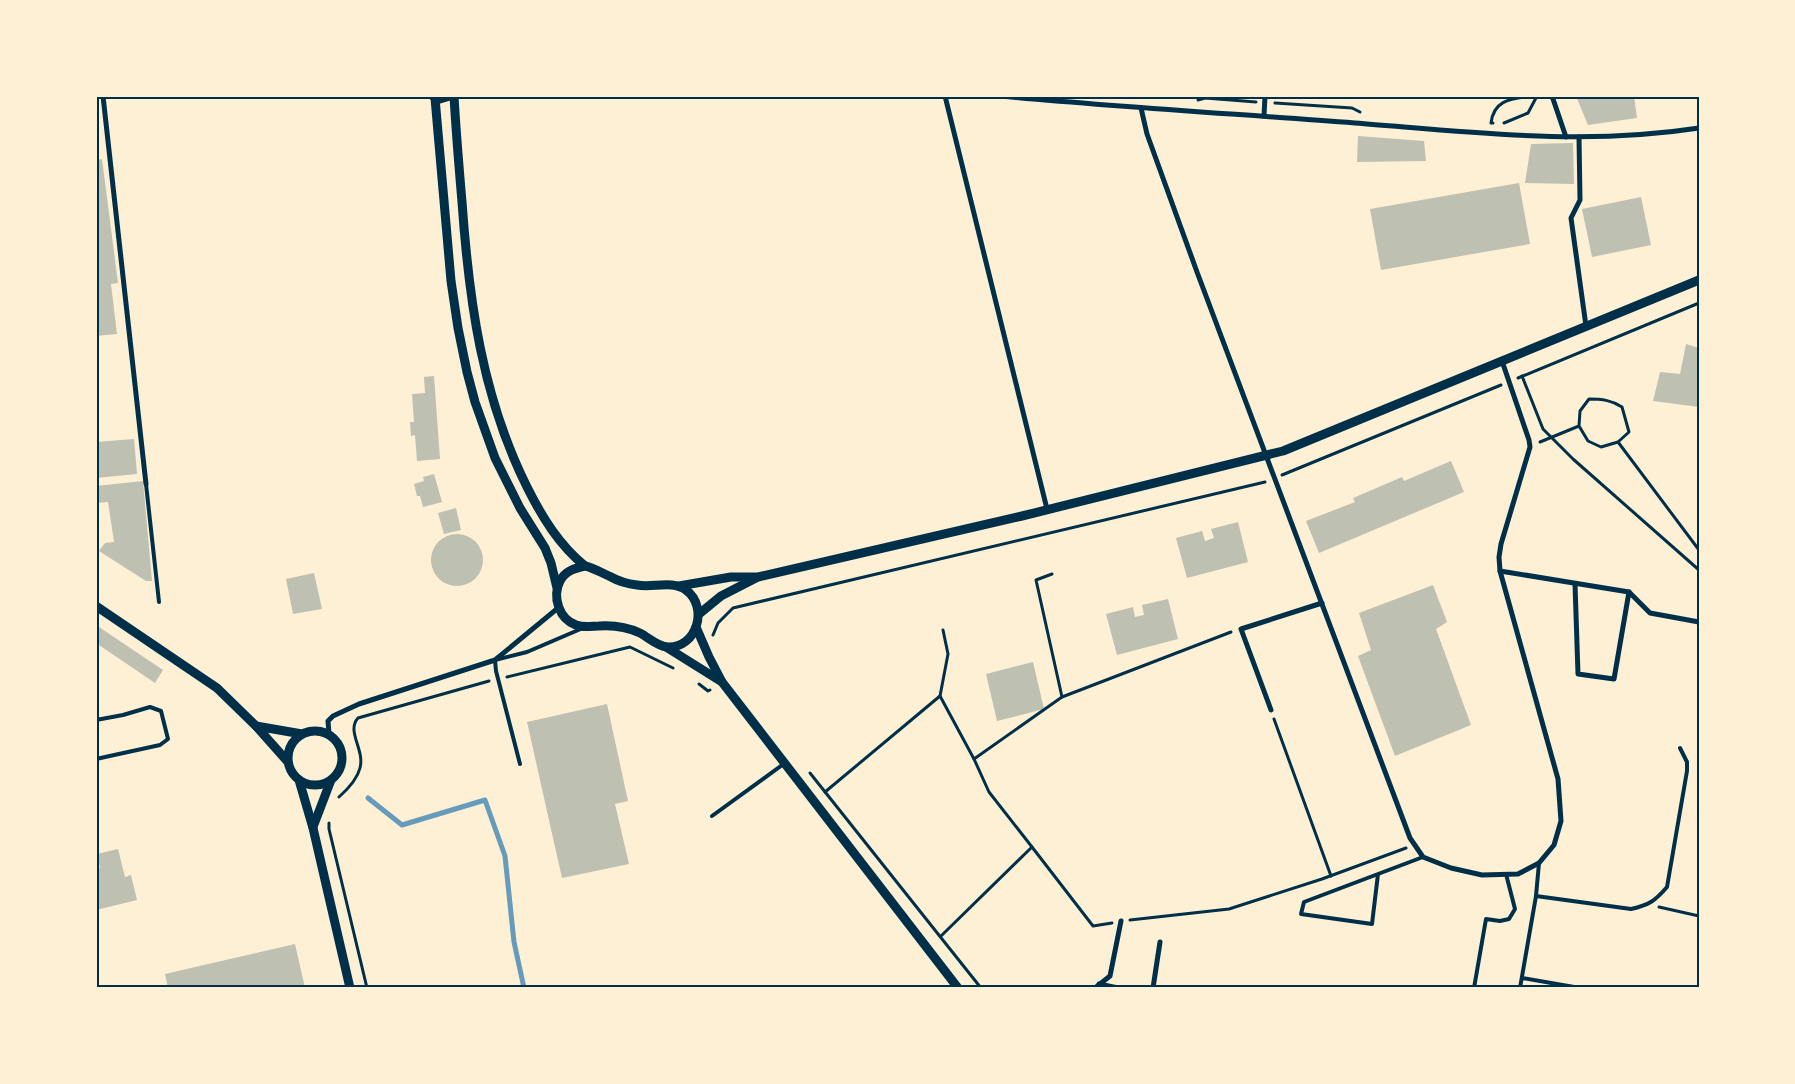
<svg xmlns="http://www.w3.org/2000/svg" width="1795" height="1084" viewBox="0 0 1795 1084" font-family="Lato,sans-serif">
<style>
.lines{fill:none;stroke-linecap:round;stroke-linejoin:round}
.stream{stroke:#669bbc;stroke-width:5}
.building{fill:#bec0b2}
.path{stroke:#003049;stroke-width:3}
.service{stroke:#003049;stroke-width:4}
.minor{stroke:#003049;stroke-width:5}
.tertiary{stroke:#003049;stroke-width:9}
.neatline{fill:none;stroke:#003049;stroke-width:2}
</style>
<rect width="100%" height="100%" fill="#fdf0d5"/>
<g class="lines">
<path class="stream" d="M 368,798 L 402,825 L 485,800 L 505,856 L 514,942 L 524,988"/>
</g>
<g class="building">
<path d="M 1576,96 L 1634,96 L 1637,118 L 1588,125 Z"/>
<path d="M 1358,136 L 1424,141 L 1426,161 L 1357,162 Z"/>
<path d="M 1573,143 L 1574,184 L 1525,183 L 1531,144 Z"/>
<path d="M 102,159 L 118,283 L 111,284 L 117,334 L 96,336 L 96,160 Z"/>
<path d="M 1519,183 L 1530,244 L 1381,270 L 1370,209 Z"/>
<path d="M 1641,197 L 1651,245 L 1592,257 L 1582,209 Z"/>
<path d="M 1686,344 L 1699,348 L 1699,407 L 1653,401 L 1660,372 L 1680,374 Z"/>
<path d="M 434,376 L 440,459 L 417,461 L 415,435 L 411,436 L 410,422 L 414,422 L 412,394 L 425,393 L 424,377 Z"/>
<path d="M 134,439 L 137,474 L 96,478 L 96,442 Z"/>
<path d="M 1451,461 L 1464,492 L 1319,553 L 1306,521 L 1355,502 L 1353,498 L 1402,477 L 1404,481 Z"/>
<path d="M 434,474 L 442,502 L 423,507 L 420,496 L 417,496 L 414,484 L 424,481 L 423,477 Z"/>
<path d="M 143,481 L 152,581 L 146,581 L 99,551 L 105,543 L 114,542 L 108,502 L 96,503 L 96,486 Z"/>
<path d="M 456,508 L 461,530 L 444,534 L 438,513 Z"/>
<path d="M 1238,522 L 1248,562 L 1187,578 L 1176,538 L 1202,531 L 1205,541 L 1214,538 L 1211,529 Z"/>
<circle cx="457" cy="560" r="26"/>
<path d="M 314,573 L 322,609 L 293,614 L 286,579 Z"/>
<path d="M 1433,585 L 1447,622 L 1436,629 L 1471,725 L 1395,756 L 1358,656 L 1371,650 L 1359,613 Z"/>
<path d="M 1168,599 L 1178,639 L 1117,655 L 1106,614 L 1133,607 L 1135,617 L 1144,615 L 1142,605 Z"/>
<path d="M 96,625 L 163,670 L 155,683 L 96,643 Z"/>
<path d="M 1033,662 L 1044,709 L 997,721 L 986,674 Z"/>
<path d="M 607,704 L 628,801 L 615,804 L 629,864 L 562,878 L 527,722 Z"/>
<path d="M 118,849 L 125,877 L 131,875 L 137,900 L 96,910 L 96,869 L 100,868 L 97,854 Z"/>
<path d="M 295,944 L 305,988 L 168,988 L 165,974 Z"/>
</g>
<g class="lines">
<g class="path">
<path d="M 1198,100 L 1205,98 L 1256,102"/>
<path d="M 1275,103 L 1352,108 L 1360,112"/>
<path d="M 1493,123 L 1491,123 C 1494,99 1512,99 1532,96"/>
<path d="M 1504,123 L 1528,113 L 1537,96"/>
<path d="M 1522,376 L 1543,429 L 1573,459 L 1699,570"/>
<path d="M 1518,378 L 1699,303"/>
<path d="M 1540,442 L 1579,426 L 1580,411 L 1589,399 C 1602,399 1611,400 1622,407 L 1629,432 L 1618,442 L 1601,447 L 1588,441 L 1579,426"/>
<path d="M 1618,442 L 1699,550"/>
<path d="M 1282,475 L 1501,385"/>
<path d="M 943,630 L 948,654 L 940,696 L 974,759 L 1062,697 L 1036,580 L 1052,574"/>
<path d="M 713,635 L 718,623 L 733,608 L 1265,482"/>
<path d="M 507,677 L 630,647 L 673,668"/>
<path d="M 699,684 L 708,691 L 710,690"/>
<path d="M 1062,697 L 1231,632"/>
<path d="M 1274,719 L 1331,876"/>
<path d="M 810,773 L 981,988"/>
<path d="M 825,792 L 940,696"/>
<path d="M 339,797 C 348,789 357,780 360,768 C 365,750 346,731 358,718 L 489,681"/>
<path d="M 329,823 L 329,829 L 367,988"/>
<path d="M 1032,847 L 1093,926 L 1112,923"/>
<path d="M 1659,907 L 1699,916"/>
<path d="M 1130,920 L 1229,909 L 1322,879 L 1406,848"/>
<path d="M 941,936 L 1032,847 L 989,792 L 974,759"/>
</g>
<g class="service">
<path d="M 146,484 L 159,602"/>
<path d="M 96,720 L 123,715 L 150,707 L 161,711 L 168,739 L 160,745 L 96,759"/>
<path d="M 520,764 L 496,671 L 495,660 L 527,652 L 583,628"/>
<path d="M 712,816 L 785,763"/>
<path d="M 1378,874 L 1372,924 L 1301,914 L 1304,902 L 1423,857"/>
<path d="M 1536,896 L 1631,909 C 1649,905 1655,901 1667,887 L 1687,771 L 1687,762 L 1680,748"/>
<path d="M 1522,978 L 1580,988"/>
<path d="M 1474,988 L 1486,919 L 1500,921 L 1509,919 L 1515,909 L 1506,874"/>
<path d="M 1520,988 L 1536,896 L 1539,863"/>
</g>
<g class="minor">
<path d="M 103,96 L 146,484"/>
<path d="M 945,96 L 1047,509"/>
<path d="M 1000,96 C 1118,107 1237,114 1355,123 C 1471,132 1583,146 1699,128"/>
<path d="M 1552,96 L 1566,137"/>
<path d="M 1141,108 L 1147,134 L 1197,272 L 1410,838 L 1423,857 L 1451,868 L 1482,875 L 1518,874 L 1539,863 L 1554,845 L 1561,821 L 1558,779 L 1500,571 L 1499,557 L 1501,544 L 1530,447 L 1529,440 L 1502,361"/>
<path d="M 1264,116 L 1265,96"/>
<path d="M 1579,137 L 1580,200 L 1571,218 L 1586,326"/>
<path d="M 1500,571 L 1629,592 L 1650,613 L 1699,622"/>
<path d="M 1575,584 L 1578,674 L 1614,679 L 1629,592"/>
<path d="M 1271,710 L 1241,629 L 1322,603"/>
<path d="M 329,734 L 328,721 L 333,716 L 359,704 L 495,660 L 558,608"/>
<path d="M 1099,984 L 1118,988"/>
<path d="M 1095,988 L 1110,976 L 1121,921"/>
<path d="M 1153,988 L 1160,942"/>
</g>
<g class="tertiary">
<path d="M 433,96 L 440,99 L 450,96"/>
<path d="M 454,96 C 456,132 459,167 462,202 C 469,301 482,397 527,487 C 542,517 559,545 585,566"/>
<path d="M 435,98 L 451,281 L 458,328 L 467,372 L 475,402 L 495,458 L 520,508 L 545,548 L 551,563 L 557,588"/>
<path d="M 585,566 C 594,568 600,572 609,576 C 618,581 627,584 637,585 C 653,588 672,580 686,590 C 709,607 697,649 667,647 C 657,646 648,637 640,633 C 627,627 613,625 599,626 C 592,626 584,628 576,625 C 559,619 552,597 560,581 C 565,571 575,568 585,566 Z"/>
<path d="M 679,586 L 731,577 L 758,577 L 1022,516 L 1283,451 L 1699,280"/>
<path d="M 96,606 L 217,688 L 256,726 L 288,762"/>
<path d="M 699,614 L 721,596 L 756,578"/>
<path d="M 696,627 L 709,657 L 722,682 L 958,988"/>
<path d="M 666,647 L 722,682"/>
<path d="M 256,726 L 302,734"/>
<circle cx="315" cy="758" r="27"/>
<path d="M 299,780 L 313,828 L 350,988"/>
<path d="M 313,827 L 331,780"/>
</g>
</g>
<rect width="1795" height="1084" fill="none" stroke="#fdf0d5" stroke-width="195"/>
<rect x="98" y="98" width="1600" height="888" class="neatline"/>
</svg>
